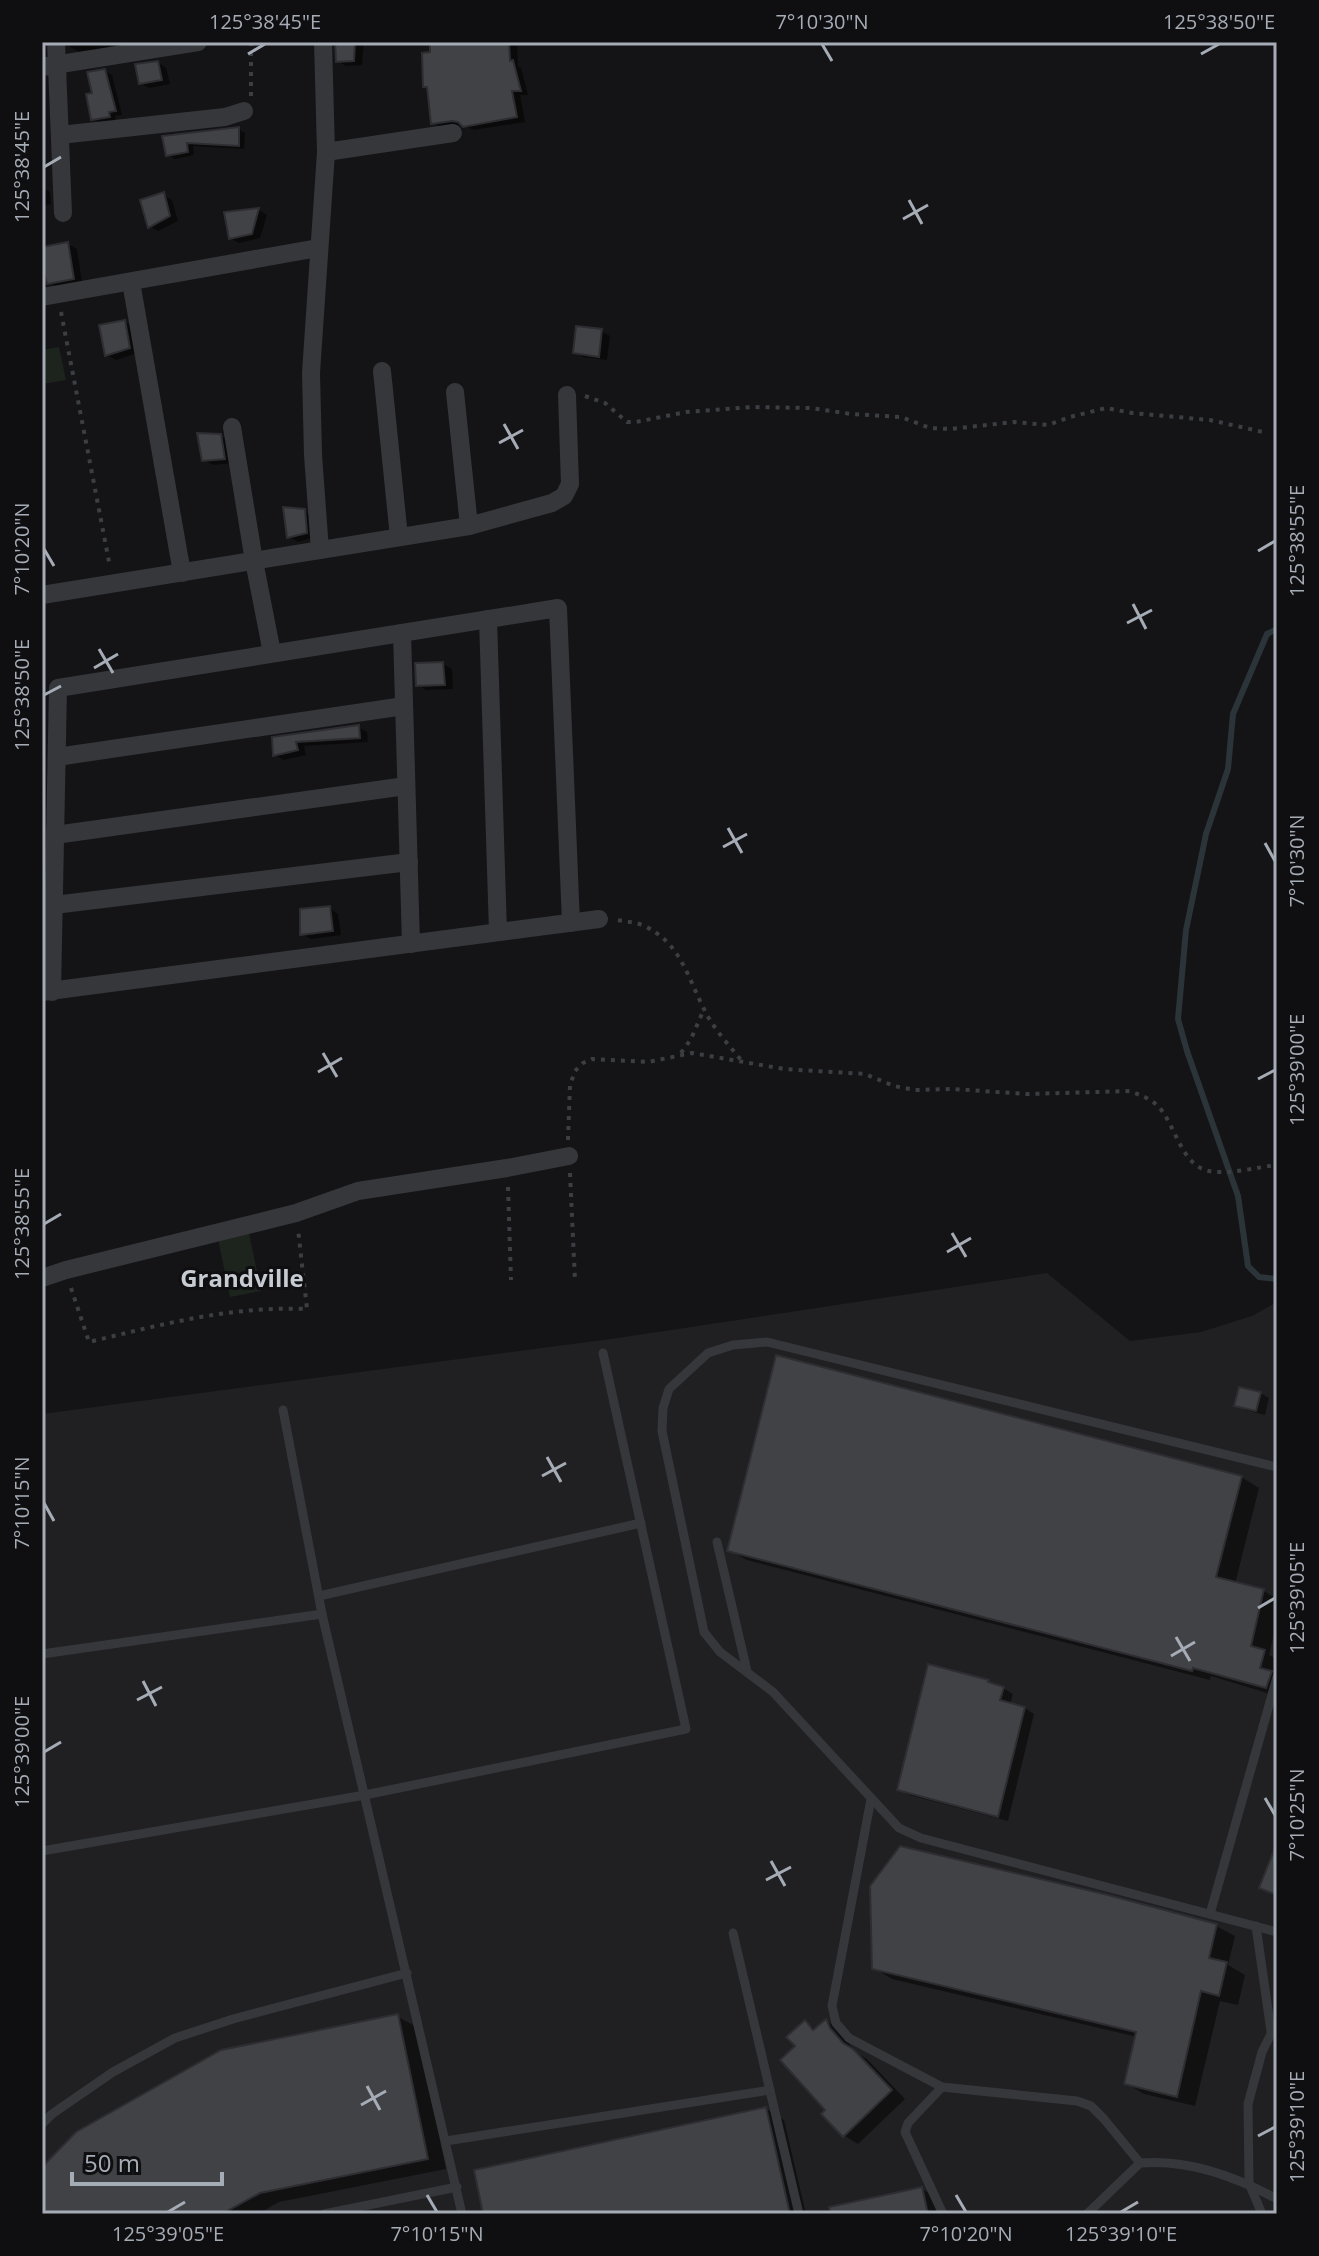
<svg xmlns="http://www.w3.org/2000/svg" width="1319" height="2256" viewBox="0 0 1319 2256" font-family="'Open Sans',sans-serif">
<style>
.built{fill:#202023}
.green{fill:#1c241d}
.shadow{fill:#0007}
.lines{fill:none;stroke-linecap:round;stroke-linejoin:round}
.stream{stroke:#2b3439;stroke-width:6}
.building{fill:#404246;stroke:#2e2e32;stroke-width:2}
.path{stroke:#3b3e42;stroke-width:4;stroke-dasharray:4 6;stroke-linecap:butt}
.service{stroke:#35373b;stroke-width:9}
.minor{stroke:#35373b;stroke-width:18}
.ticks{fill:none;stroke:#a6acb6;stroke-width:3}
.labels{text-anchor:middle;stroke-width:6;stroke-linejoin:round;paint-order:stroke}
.neighbourhood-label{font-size:24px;font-weight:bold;fill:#c7cbd2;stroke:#0f0f11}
.neatline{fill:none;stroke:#a6acb6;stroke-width:3}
.ticks-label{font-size:20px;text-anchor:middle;fill:#a6acb6}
</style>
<rect width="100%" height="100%" fill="#141416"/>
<path class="built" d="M 1047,1273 L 1130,1341 L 1201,1332 L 1252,1316 L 1277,1302 L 1277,2214 L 42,2214 L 42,1414 L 618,1338 Z"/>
<g class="green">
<path d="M 59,347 L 66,380 L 42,384 L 42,350 Z"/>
<path d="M 249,1233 L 261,1291 L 230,1297 L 218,1239 Z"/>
</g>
<g class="shadow">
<path d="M 69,42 L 121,42 L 122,46 L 79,52 L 70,47 Z"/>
<path d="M 336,42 L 364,42 L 362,65 L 346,66 L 337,61 Z"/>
<path d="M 432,42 L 512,42 L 517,45 L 518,66 L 521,68 L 528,95 L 520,95 L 525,122 L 474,130 L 462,125 L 442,128 L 433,123 Z"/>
<path d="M 158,63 L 166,68 L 170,84 L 149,88 L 140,83 Z"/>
<path d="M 105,71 L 112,75 L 122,115 L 115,116 L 116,121 L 100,123 L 93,118 L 95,95 Z"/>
<path d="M 238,129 L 245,133 L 244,149 L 193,146 L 194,155 L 175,159 L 168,155 L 165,138 Z"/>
<path d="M 42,187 L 50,192 L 51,204 L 42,206 Z"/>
<path d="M 163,195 L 172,200 L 178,221 L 158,231 L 150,226 Z"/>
<path d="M 259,210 L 267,215 L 260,238 L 239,243 L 230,238 L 227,213 Z"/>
<path d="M 68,244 L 77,249 L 82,283 L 58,288 L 49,282 L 42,259 L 42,249 Z"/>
<path d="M 125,322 L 134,327 L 138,353 L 116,360 L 107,355 Z"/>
<path d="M 601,331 L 610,336 L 607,360 L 583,357 L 575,352 Z"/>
<path d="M 220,436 L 229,441 L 233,463 L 213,465 L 204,460 Z"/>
<path d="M 304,511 L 313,516 L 315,537 L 298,542 L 289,537 Z"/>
<path d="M 443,664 L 452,669 L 453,689 L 426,690 L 418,685 Z"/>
<path d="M 358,727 L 367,732 L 368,742 L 304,746 L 306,755 L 284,760 L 275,755 L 275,739 Z"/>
<path d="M 330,908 L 338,914 L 341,935 L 311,939 L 302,934 Z"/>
<path d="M 1260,1393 L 1269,1398 L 1265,1415 L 1245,1410 L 1236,1405 Z"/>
<path d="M 1241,1477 L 1259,1488 L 1235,1584 L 1264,1591 L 1277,1599 L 1277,1621 L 1269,1655 L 1277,1659 L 1277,1696 L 1211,1676 L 1210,1680 L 747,1560 L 729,1550 Z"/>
<path d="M 1003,1688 L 1013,1694 L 1010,1705 L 1025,1708 L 1034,1714 L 1008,1821 L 909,1795 L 899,1790 Z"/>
<path d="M 1216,1926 L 1235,1936 L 1228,1965 L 1245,1975 L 1238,2005 L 1220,2001 L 1195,2106 L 1144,2094 L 1126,2083 L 1137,2037 L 892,1979 L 874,1968 Z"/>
<path d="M 398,2017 L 417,2027 L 446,2169 L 279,2202 L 258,2214 L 42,2214 L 42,2170 Z"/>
<path d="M 826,2021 L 840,2029 L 844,2038 L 857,2053 L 867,2059 L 905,2099 L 858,2144 L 845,2136 L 824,2114 L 828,2110 L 798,2047 L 805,2023 L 817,2030 Z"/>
<path d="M 766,2109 L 784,2120 L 806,2214 L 485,2214 Z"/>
<path d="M 922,2189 L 941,2200 L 944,2214 L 839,2214 Z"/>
</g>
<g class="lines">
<path class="stream" d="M 1277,629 L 1267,634 L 1233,714 L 1228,769 L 1206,834 L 1186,930 L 1178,1019 L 1187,1051 L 1238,1196 L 1248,1266 L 1259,1277 L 1277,1279"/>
</g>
<g class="building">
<path d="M 335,42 L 355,42 L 354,61 L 336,62 Z"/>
<path d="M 430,42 L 509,42 L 510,61 L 513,60 L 521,91 L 512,91 L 517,117 L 463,127 L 458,122 L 452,121 L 431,124 L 427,87 L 423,87 L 422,53 L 430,52 Z"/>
<path d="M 158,61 L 162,80 L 139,84 L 135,64 Z"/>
<path d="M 105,69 L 116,111 L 109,112 L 110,117 L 91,120 L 86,94 L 92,93 L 87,72 Z"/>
<path d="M 239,127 L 239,146 L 187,143 L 188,152 L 166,156 L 162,136 Z"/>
<path d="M 164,192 L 170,216 L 148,228 L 140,200 Z"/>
<path d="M 259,208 L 252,234 L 229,239 L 224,212 Z"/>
<path d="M 68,242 L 74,279 L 47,284 L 42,266 L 42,247 Z"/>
<path d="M 125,320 L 130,348 L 105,356 L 99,325 Z"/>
<path d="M 576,326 L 602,329 L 599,357 L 573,353 Z"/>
<path d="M 197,433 L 221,434 L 225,459 L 202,461 Z"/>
<path d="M 283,507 L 305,509 L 307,533 L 287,538 Z"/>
<path d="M 443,662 L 445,685 L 416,686 L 415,663 Z"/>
<path d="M 359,725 L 360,738 L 296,742 L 298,750 L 273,756 L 272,737 Z"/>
<path d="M 330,906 L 333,931 L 300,935 L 300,909 Z"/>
<path d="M 776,1355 L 1242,1476 L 1216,1577 L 1264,1589 L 1251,1646 L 1265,1650 L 1260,1668 L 1272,1671 L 1266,1688 L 1193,1668 L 1192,1671 L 727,1551 Z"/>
<path d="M 1239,1387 L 1261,1392 L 1256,1411 L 1234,1406 Z"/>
<path d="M 928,1664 L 989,1680 L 988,1682 L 1004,1687 L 1000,1700 L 1025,1707 L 998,1817 L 897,1790 Z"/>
<path d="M 1276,1845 L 1277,1845 L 1277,1895 L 1259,1888 Z"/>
<path d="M 900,1846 L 1108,1895 L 1217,1924 L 1209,1958 L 1227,1962 L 1219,1996 L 1201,1991 L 1177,2097 L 1124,2084 L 1136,2032 L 872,1969 L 870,1886 Z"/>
<path d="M 398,2014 L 428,2159 L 260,2193 L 222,2214 L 42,2214 L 42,2167 L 76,2132 L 221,2050 Z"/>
<path d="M 826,2019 L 830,2028 L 843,2043 L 853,2049 L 892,2090 L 843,2137 L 821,2114 L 825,2110 L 780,2060 L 795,2046 L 786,2037 L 805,2020 L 813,2030 Z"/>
<path d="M 766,2107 L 790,2214 L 483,2214 L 474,2170 Z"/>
<path d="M 922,2187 L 928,2214 L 830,2214 L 829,2207 Z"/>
</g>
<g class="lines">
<g class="path">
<path d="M 251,96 L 251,42"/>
<path d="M 61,312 L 110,567"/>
<path d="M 585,396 L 605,403 L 627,422 L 636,422 L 686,412 L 752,407 L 811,408 L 851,414 L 901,417 L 930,428 L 950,429 L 1014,422 L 1048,425 L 1070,417 L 1106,408 L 1132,413 L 1210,420 L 1263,432"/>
<path d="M 618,920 C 626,922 635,922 642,925 C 680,941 687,976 704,1009 C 713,1028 728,1044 741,1060"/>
<path d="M 681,1053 L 691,1039 L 704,1009"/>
<path d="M 568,1140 L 570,1085 L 575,1071 L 583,1063 L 592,1059 L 648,1062 L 692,1053 L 784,1069 L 865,1074 L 894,1086 L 915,1090 L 953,1089 L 1027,1094 L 1130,1091 C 1140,1095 1149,1098 1157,1105 C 1176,1124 1180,1165 1209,1171 C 1228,1175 1258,1167 1277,1165"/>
<path d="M 570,1173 L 575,1281"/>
<path d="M 508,1187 L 511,1280"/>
<path d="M 71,1288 L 89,1342 C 163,1324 231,1306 307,1309 L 298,1229"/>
</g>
<g class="service">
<path d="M 283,1410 L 322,1614 L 462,2214"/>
<path d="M 1277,1467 L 767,1342 L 733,1345 L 708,1353 L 669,1389 L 663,1408 L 662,1431 L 704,1632 L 720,1652 L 773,1692 L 899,1828 L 921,1838 L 1277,1932"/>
<path d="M 717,1542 L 747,1671"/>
<path d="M 319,1596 L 641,1523"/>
<path d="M 42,1654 L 322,1614"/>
<path d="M 871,1799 L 832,2006 L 836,2023 L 849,2038 L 942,2087 L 1077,2101 L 1091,2106 L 1104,2119 L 1140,2163"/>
<path d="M 42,1851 L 365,1795 L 686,1729 L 603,1353"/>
<path d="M 1210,1914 L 1277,1677"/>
<path d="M 1256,1926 L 1271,2031"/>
<path d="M 733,1933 L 799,2214"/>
<path d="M 942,2087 L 908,2123 L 905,2132 L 943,2214"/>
<path d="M 42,2124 L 52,2114 L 113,2072 L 175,2038 L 233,2019 L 407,1973"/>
<path d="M 446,2141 L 770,2090"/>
<path d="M 324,2214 L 457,2187"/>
<path d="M 1087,2214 L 1140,2163 C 1188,2159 1235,2176 1277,2199"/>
<path d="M 1262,2214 L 1249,2183 L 1248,2104 L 1262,2052 L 1277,2022"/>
</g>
<g class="minor">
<path d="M 56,42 L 63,213"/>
<path d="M 42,67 L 198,42"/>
<path d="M 60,135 L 225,117 L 244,111"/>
<path d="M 326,152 L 453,133"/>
<path d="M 131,282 L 182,573"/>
<path d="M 42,297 L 318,248"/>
<path d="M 382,371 L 399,537"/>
<path d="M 455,392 L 469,526"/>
<path d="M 232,427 L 254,561 L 272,653"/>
<path d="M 320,550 L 313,455 L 311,373 L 326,152 L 323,42"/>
<path d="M 42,595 L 469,526 L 552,503 L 564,496 L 570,484 L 567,395"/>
<path d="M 488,619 L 498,932"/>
<path d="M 402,633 L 411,944"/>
<path d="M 57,757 L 404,706"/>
<path d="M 55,835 L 406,786"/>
<path d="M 54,905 L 409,862"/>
<path d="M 42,992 L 599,919"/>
<path d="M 52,992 L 58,688 L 558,608 L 571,923"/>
<path d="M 42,1278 L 66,1270 L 296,1213 L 358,1191 L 507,1168 L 569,1156"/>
</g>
</g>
<path class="ticks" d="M 822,44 L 832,61M 248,54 L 265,44M 1201,54 L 1219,44M 44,167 L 61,157M 909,200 L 922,224M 903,219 L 928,205M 504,424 L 518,449M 499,443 L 523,430M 44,549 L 54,566M 1258,551 L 1275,541M 1133,604 L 1146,629M 1127,623 L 1152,610M 99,649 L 113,673M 94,668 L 118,654M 44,695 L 61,686M 728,828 L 742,853M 1265,843 L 1275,861M 723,847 L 747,834M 323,1053 L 337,1077M 318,1072 L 342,1058M 1258,1079 L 1275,1070M 44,1224 L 61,1214M 952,1233 L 966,1257M 947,1252 L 971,1238M 547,1457 L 561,1482M 542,1476 L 566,1463M 44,1503 L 54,1521M 1258,1608 L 1275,1598M 1176,1637 L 1190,1661M 1171,1656 L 1195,1642M 143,1681 L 156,1706M 137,1700 L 162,1687M 44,1752 L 61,1742M 1265,1798 L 1275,1815M 771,1861 L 785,1886M 766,1880 L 791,1867M 367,2086 L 380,2110M 361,2105 L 386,2091M 1258,2136 L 1275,2127M 427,2195 L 437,2212M 956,2195 L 966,2212M 168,2212 L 185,2202M 1121,2212 L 1138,2202"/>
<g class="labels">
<g class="neighbourhood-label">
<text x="242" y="1287">Grandville</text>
</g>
</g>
<rect width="1319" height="2256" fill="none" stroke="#0f0f11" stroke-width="88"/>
<path d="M72 2172v12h150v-12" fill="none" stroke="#a6acb6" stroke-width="4"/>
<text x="84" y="2172" font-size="24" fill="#a6acb6" stroke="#0f0f11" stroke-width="6" paint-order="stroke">50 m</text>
<rect x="44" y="44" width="1231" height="2168" class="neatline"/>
<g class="ticks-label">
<text x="265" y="29">125°38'45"E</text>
<text x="822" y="29">7°10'30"N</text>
<text x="1219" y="29">125°38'50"E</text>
<text transform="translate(22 167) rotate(-90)" y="7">125°38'45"E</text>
<text transform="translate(1297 541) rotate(-90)" y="7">125°38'55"E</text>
<text transform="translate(22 549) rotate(-90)" y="7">7°10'20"N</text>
<text transform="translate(22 695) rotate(-90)" y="7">125°38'50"E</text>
<text transform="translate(1297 861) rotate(-90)" y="7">7°10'30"N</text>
<text transform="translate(1297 1070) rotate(-90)" y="7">125°39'00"E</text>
<text transform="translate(22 1224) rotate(-90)" y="7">125°38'55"E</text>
<text transform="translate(22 1503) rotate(-90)" y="7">7°10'15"N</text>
<text transform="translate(1297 1598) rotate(-90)" y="7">125°39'05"E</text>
<text transform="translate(22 1752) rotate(-90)" y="7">125°39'00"E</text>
<text transform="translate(1297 1815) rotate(-90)" y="7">7°10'25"N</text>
<text transform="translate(1297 2127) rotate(-90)" y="7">125°39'10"E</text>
<text x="168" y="2241">125°39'05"E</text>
<text x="437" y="2241">7°10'15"N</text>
<text x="966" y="2241">7°10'20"N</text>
<text x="1121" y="2241">125°39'10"E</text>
</g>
</svg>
